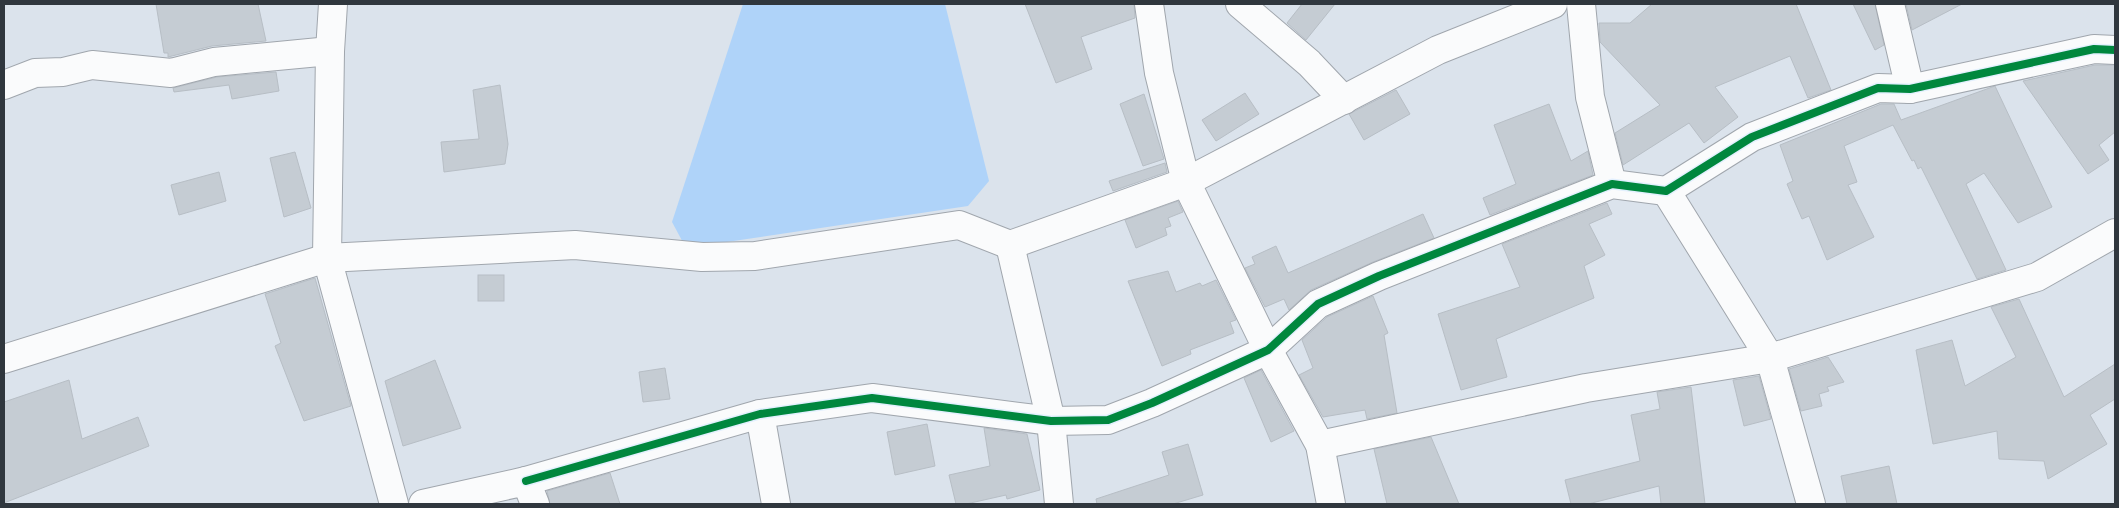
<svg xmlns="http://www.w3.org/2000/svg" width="2119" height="508" viewBox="0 0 2119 508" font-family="'Varela Round',sans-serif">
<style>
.water{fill:#afd3f9}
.building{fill:#c5ccd3;stroke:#b7bec5}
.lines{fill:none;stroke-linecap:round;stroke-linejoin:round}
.street-casing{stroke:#a0a6ad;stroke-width:30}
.street{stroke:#fafbfc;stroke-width:28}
.cycleway-casing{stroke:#e3f0fe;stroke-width:11}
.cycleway{stroke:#00873e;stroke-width:8}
</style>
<rect width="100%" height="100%" fill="#dbe3ec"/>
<path class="water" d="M 743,4 L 945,4 L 989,181 L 968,206 L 686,248 L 672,222 Z"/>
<g class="building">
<path d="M 156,4 L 258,4 L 266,41 L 212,46 L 168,57 L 168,53 L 164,53 Z"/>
<path d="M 1025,4 L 1134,4 L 1135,18 L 1081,37 L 1092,69 L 1056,83 Z"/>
<path d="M 1302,4 L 1335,4 L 1306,40 L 1287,23 Z"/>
<path d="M 1652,4 L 1796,4 L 1831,90 L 1808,98 L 1790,56 L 1715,87 L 1738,117 L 1704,143 L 1689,123 L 1623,165 L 1615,133 L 1660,105 L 1600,42 L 1599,23 L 1630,23 Z"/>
<path d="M 1853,4 L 1875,4 L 1884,45 L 1875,50 Z"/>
<path d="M 1906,4 L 1962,4 L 1912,30 Z"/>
<path d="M 2095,65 L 2115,65 L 2115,132 L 2099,145 L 2109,160 L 2088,174 L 2023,81 Z"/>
<path d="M 276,72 L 279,91 L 232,99 L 229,85 L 174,92 L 173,88 L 217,77 Z"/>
<path d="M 500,85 L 508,144 L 505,164 L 444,172 L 441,142 L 479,139 L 473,90 Z"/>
<path d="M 1995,86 L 2052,207 L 2018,223 L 1984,173 L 1966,184 L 2006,270 L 1977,279 L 1921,167 L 1918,169 L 1914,160 L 1912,161 L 1893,125 L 1844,146 L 1857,182 L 1848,185 L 1874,237 L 1827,260 L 1809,216 L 1802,219 L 1787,184 L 1793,181 L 1780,145 L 1881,104 L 1894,104 L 1901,120 Z"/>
<path d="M 1396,90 L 1410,114 L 1364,140 L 1349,114 Z"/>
<path d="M 1245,93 L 1259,114 L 1216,141 L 1202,120 Z"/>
<path d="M 1144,94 L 1164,159 L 1143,166 L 1120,104 Z"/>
<path d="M 1549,104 L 1571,161 L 1588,151 L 1593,175 L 1490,215 L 1483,198 L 1516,184 L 1494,125 Z"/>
<path d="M 295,152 L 311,208 L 284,217 L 270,158 Z"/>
<path d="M 1165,163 L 1167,172 L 1113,191 L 1109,181 Z"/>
<path d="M 219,172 L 226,201 L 179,215 L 171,185 Z"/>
<path d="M 1178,201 L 1183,212 L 1168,218 L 1171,226 L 1165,228 L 1167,235 L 1136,248 L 1125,220 Z"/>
<path d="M 1607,203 L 1612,214 L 1589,224 L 1605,255 L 1584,266 L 1594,298 L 1496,339 L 1507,377 L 1461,390 L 1438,314 L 1520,287 L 1502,244 Z"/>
<path d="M 1423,214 L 1434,238 L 1373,262 L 1311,290 L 1289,310 L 1284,299 L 1265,307 L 1245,268 L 1255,264 L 1252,257 L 1276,246 L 1288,273 Z"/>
<path d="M 1168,271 L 1176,292 L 1200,283 L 1202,286 L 1216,280 L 1236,320 L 1230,322 L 1234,333 L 1190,350 L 1191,354 L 1162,366 L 1128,281 Z"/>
<rect x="478" y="275" width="26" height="26"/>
<path d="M 315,278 L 351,406 L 304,421 L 275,346 L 281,343 L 265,294 Z"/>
<path d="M 1373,296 L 1388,333 L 1384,335 L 1397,413 L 1367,419 L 1365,410 L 1323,417 L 1299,375 L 1313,368 L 1302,340 L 1327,317 Z"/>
<path d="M 2019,299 L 2064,397 L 2115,364 L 2115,399 L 2090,415 L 2107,444 L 2048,479 L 2044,461 L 1999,459 L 1997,431 L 1933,444 L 1916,350 L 1952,340 L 1965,386 L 2016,357 L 1991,307 Z"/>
<path d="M 1828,357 L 1844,382 L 1827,387 L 1829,391 L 1819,394 L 1822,406 L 1801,411 L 1789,369 Z"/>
<path d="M 435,360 L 461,428 L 403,446 L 385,381 Z"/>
<path d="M 665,368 L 670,399 L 643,402 L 639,372 Z"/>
<path d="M 1261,370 L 1294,431 L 1271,442 L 1244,378 Z"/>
<path d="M 1759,376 L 1771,419 L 1744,426 L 1733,380 Z"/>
<path d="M 69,380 L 82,439 L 138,417 L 149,446 L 4,503 L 4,402 Z"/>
<path d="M 1691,387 L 1705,504 L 1661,504 L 1659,486 L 1588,504 L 1571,504 L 1565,480 L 1640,461 L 1631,415 L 1660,409 L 1657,392 Z"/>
<path d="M 927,424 L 935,466 L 895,475 L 887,432 Z"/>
<path d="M 984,428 L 1027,434 L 1040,490 L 1007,499 L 1006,495 L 966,504 L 956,504 L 949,475 L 990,466 Z"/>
<path d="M 1431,437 L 1459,504 L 1387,504 L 1374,449 Z"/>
<path d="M 1188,444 L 1203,495 L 1173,504 L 1097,504 L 1096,499 L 1169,475 L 1162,452 Z"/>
<path d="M 1889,466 L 1897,504 L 1847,504 L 1841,476 Z"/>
<path d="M 610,473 L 620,504 L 550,504 L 547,491 Z"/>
</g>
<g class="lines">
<g class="street-casing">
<g id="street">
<path d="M 333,4 L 330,51 L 327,258 L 575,245 L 702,257 L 755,256 L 959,225 L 1010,245 L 1186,182 L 1438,50 L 1553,4"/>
<path d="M 1149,4 L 1159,73 L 1186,182 L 1268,350 L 1320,445 L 1331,504"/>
<path d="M 1240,4 L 1309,63 L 1344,100"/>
<path d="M 1581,4 L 1590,97 L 1612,184"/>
<path d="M 1890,4 L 1910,89"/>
<path d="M 4,85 L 35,73 L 63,72 L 92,65 L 171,73 L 214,62 L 330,51"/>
<path d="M 1666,191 L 1770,358 L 1811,504"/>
<path d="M 1010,245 L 1051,421 L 1059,504"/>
<path d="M 4,359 L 327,258 L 394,504"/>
<path d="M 760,414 L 776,504"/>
<path d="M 1320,445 L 1586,388 L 1770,358 L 2037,277 L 2115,233"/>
<path d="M 526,481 L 760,414 L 872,398 L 1051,421 L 1108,420 L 1152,403 L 1268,350 L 1318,304 L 1379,276 L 1612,184 L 1666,191 L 1752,137 L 1878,88 L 1910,89 L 2094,49 L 2115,50"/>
<path d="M 423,504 L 526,481 L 535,504"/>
</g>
</g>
<use href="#street" class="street"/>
<g class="cycleway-casing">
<path id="cycleway" d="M 526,481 L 760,414 L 872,398 L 1051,421 L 1108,420 L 1152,403 L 1268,350 L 1318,304 L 1379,276 L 1612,184 L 1666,191 L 1752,137 L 1878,88 L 1910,89 L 2094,49 L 2115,50"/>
</g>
<use href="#cycleway" class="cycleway"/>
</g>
<rect width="2119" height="508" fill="none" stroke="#30373e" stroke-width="10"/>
</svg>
